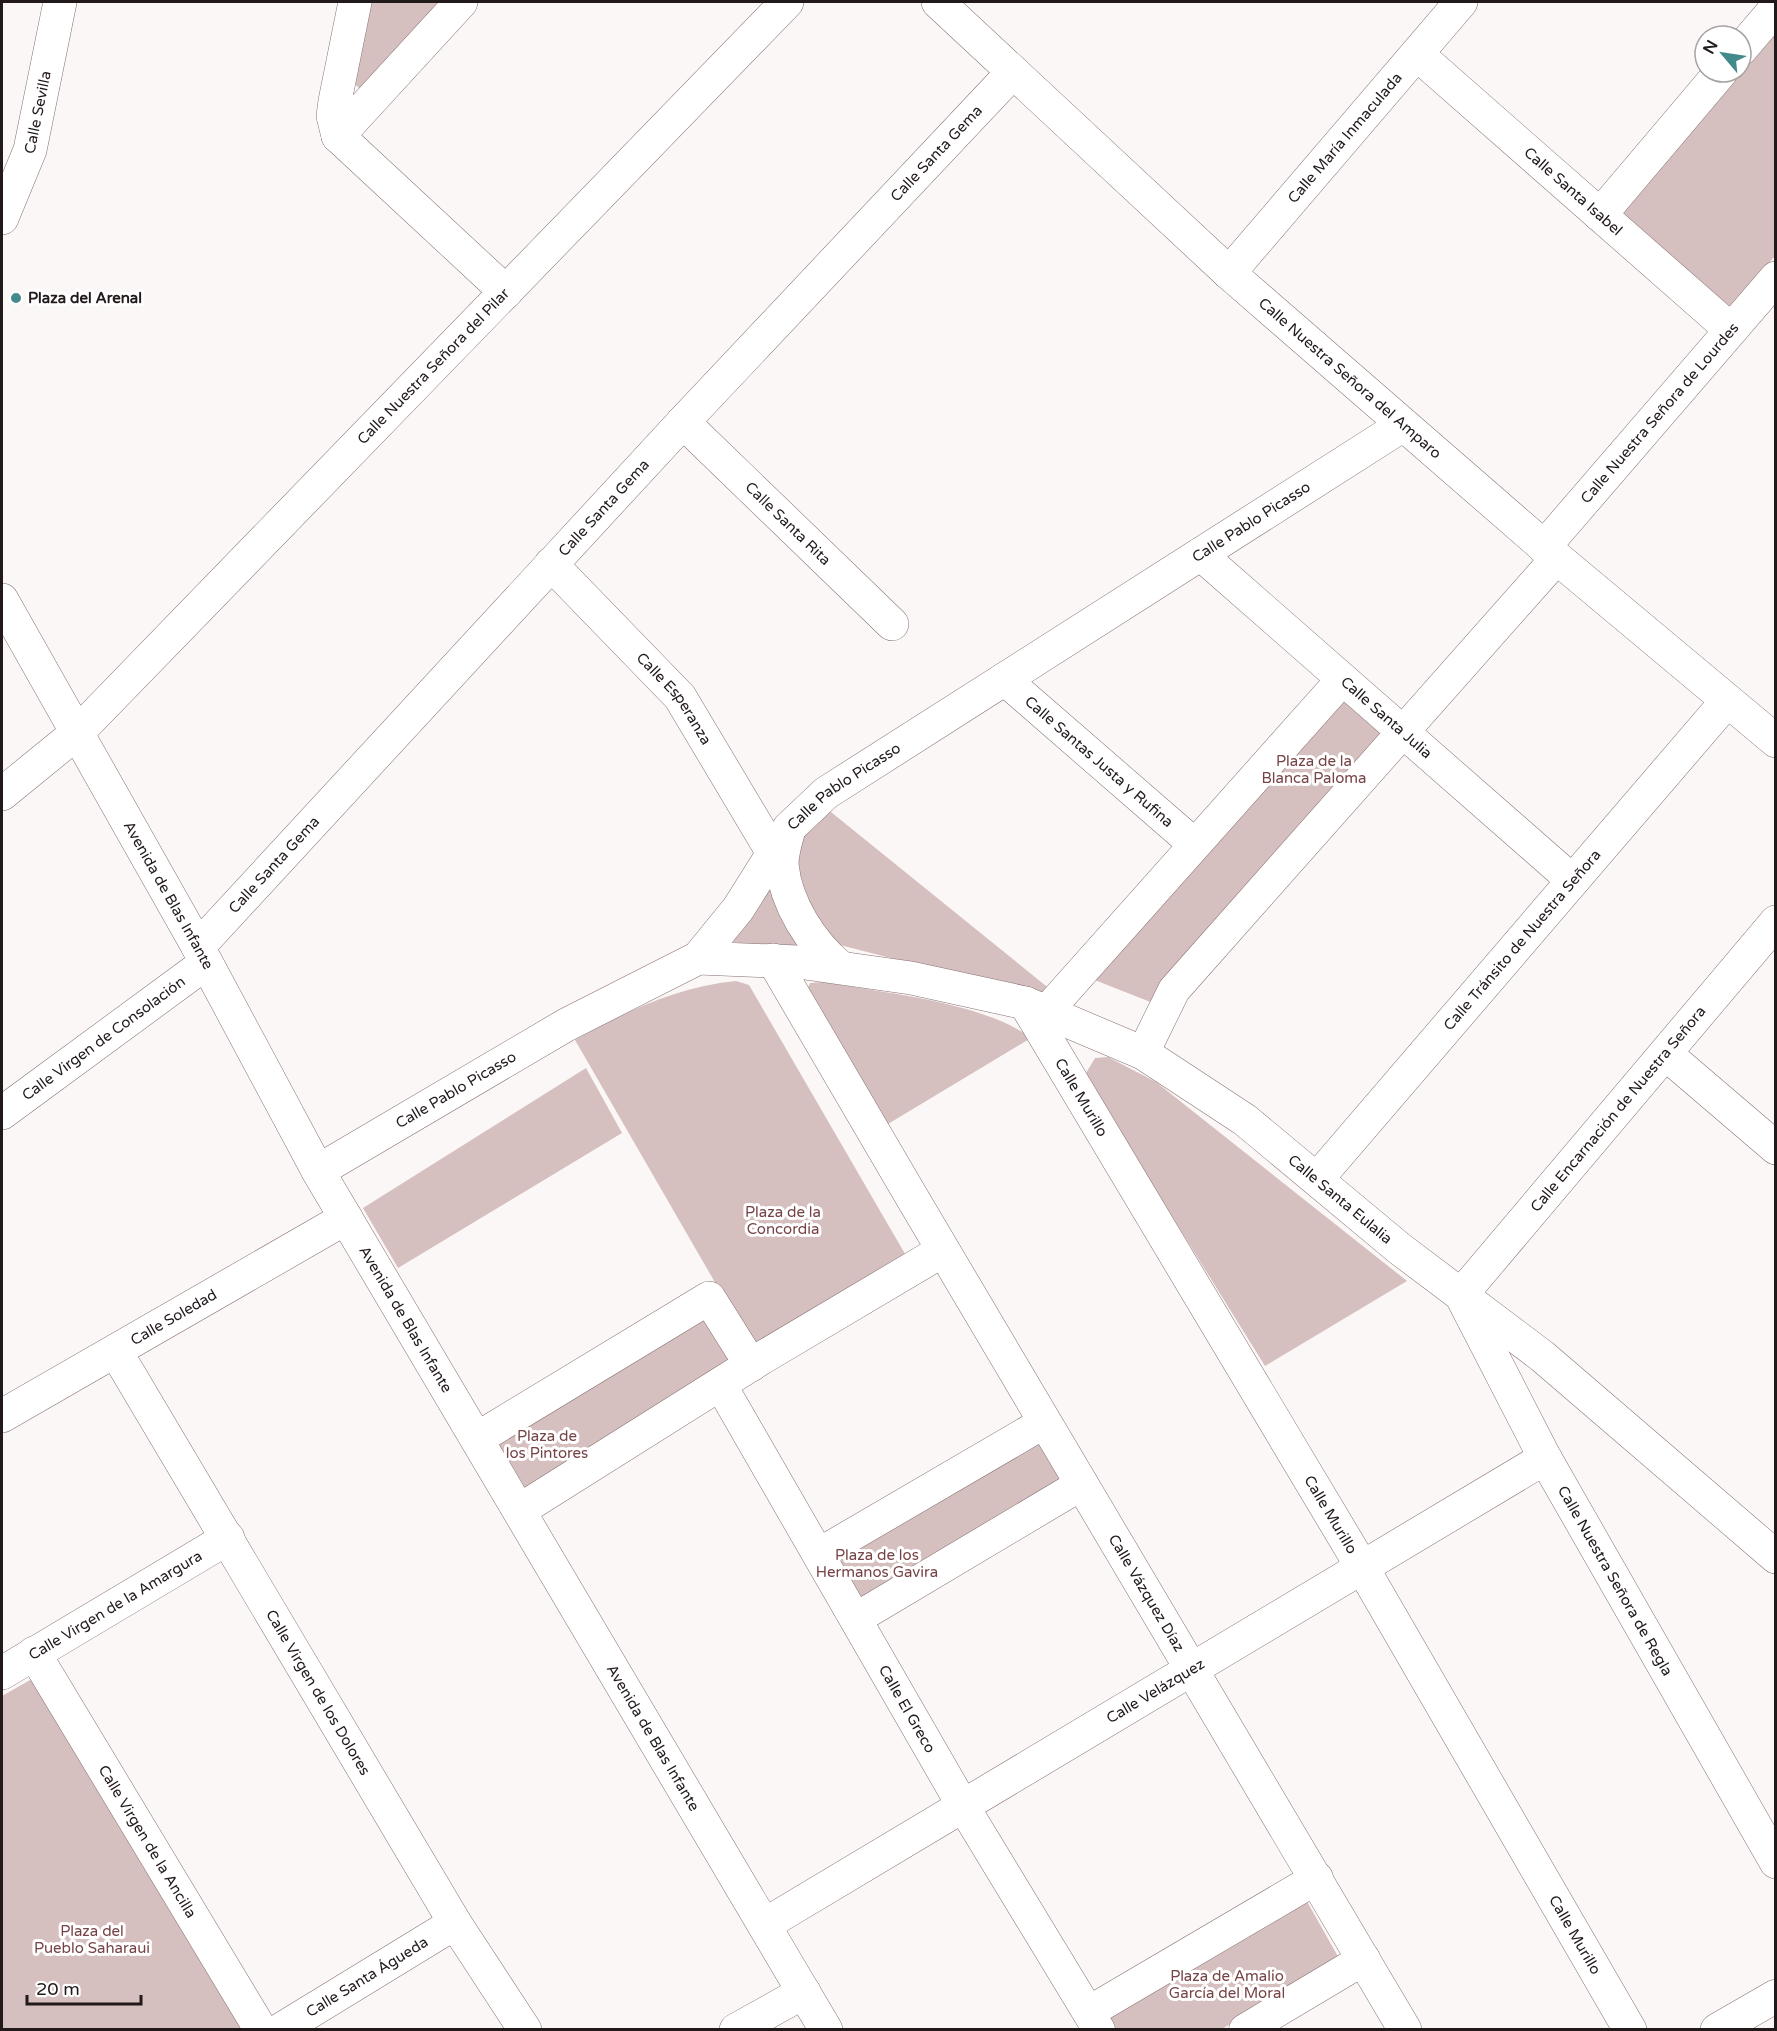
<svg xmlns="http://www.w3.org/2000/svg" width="1777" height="2031" viewBox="0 0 1777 2031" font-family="'Varela Round',sans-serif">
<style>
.green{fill:#d6bfbf}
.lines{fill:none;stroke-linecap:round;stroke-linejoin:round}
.pedestrian-casing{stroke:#867172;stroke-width:33}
.minor-casing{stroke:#867172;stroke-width:34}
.tertiary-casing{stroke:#867172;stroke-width:34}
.pedestrian{stroke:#fff;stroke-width:32}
.minor{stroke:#fff;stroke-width:33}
.tertiary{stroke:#fff;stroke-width:33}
.poi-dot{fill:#428a8b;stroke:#fff;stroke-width:2}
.labels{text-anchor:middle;stroke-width:6;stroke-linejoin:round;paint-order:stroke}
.street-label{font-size:15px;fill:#221a1a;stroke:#fff}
.poi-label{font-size:15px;font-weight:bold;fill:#221a1a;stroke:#fff;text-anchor:start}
.park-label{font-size:15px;fill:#764346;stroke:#fff}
</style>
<rect width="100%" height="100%" fill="#fcf7f7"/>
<g class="green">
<path d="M 369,2 L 445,2 L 368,86 L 359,88 L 352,81 Z"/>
<path d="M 1775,33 L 1775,256 L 1730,308 L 1620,214 Z"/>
<path d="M 1340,690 L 1391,734 L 1158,1005 L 1087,977 Z"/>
<path d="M 826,808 L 1051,990 L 1046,998 L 840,945 L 806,909 L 794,845 Z"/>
<path d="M 768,883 L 802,945 L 800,951 L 734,942 L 729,937 Z"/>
<path d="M 736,981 L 749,985 L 908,1259 L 754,1350 L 575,1040 C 627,1011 676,987 736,981 Z"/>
<path d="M 824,982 C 884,993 983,1002 1031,1038 L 883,1127 L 806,992 L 810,983 Z"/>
<path d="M 1108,1057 L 1156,1082 L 1407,1281 L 1265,1366 L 1091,1086 L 1086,1073 L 1095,1058 Z"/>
<path d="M 586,1068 L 622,1133 L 398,1268 L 363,1208 Z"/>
<path d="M 707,1308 L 739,1361 L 527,1495 L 495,1439 Z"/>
<path d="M 1042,1433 L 1070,1482 L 860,1608 L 830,1558 Z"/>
<path d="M 32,1679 L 243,2020 L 241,2029 L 2,2029 L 2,1696 Z"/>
<path d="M 1305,1898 L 1340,1960 L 1222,2029 L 1113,2029 L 1105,2015 Z"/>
</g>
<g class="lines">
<g class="pedestrian-casing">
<g id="pedestrian">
<path id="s1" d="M 1200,554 L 1573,881"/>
<path id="s2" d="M 1004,679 L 1194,844"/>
<path d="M 1046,1012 L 1341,681"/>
<path d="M 1143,1053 L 1174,990 L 1557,558"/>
<path id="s3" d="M 720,1384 L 963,1806 L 1099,2030"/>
<path d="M 819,1554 L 1045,1422"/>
<path d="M 857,1618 L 1082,1484"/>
<path d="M 1089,2012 L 1317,1878"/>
<path d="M 1245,2030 L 1364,1959"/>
</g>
</g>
<g class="minor-casing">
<g id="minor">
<path d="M 355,2 L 335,101 L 333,116 L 338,136 L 461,2"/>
<path id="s4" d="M 938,2 L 1229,273 L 1557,558 L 1776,741"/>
<path d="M 1741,49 L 1776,8"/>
<path id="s5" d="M 1417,54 L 1730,329"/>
<path d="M 338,136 L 506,292"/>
<path d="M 1600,215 L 1721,72"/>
<path id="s6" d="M 1229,273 L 1461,2"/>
<path id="s7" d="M 683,422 L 892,624"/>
<path id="s8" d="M 1544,547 L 1776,278"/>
<path id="s9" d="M 551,564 L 680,697 L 773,853"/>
<path id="s10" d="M 2,600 L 198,947 L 318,1171 L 826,2030"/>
<path id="s11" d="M 2,794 L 78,732 L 787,2"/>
<path d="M 788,833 C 785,843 782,854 782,865 C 786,904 811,943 840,967"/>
<path id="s12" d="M 1776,922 L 1461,1295 L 1545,1458 L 1776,1862"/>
<path id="s13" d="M 198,947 L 683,422 L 1013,72"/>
<path id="s14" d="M 698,958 L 798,962 L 911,978 L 1025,1003 L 1143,1053 L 1245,1120 L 1400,1249 L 1542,1356 L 1776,1557"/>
<path id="s15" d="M 773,960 C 981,1318 1195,1672 1405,2030"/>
<path id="s16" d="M 1025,1003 L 1362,1567 L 1630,2030"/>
<path d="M 1666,1054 L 1776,1148"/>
<path id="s17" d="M 2,1113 L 206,963"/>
<path id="s18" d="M 318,1171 L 566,1025 L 698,958 L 738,909 L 789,828 L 826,793 L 1403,425"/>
<path id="s19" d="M 1317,1179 L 1727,701"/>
<path id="s20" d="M 116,1352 L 455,1923 L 525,2030"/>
<path id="s21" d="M 2,1416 L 346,1218"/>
<path d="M 478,1438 L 709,1298 L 751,1365"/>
<path d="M 520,1510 L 760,1359 L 942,1251"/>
<path id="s22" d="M 34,1653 L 261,2030"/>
<path id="s23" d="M 2,1673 L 228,1538"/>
<path id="s24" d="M 764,1925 L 1545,1458"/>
<path id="s25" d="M 280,2030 L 455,1923"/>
<path d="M 736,2030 L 804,1992"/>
<path d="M 1717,2030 L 1776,1996"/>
</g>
</g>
<g class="tertiary-casing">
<g id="tertiary">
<path id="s26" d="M 2,218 L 30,150 L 60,2"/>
</g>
</g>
<use href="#pedestrian" class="pedestrian"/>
<use href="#minor" class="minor"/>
<use href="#tertiary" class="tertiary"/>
</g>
<circle class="poi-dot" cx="16" cy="298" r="6"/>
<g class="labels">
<g class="street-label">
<text dy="5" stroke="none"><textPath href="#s26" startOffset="112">Calle Sevilla</textPath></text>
<text dy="5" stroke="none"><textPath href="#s6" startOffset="178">Calle María Inmaculada</textPath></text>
<text dy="5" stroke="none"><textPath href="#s13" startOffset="1084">Calle Santa Gema</textPath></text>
<text dy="5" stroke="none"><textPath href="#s5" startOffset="208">Calle Santa Isabel</textPath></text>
<text dy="5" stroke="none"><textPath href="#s11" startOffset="608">Calle Nuestra Señora del Pilar</textPath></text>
<text dy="5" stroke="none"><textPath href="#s4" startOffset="558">Calle Nuestra Señora del Amparo</textPath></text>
<text dy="5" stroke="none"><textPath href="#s8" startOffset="177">Calle Nuestra Señora de Lourdes</textPath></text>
<text dy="5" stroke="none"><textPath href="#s13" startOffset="598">Calle Santa Gema</textPath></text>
<text dy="5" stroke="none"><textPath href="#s18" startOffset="1150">Calle Pablo Picasso</textPath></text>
<text dy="5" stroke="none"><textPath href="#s7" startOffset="146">Calle Santa Rita</textPath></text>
<text dy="5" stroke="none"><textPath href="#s9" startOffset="183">Calle Esperanza</textPath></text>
<text dy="5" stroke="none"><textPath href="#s1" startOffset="248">Calle Santa Julia</textPath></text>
<text dy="5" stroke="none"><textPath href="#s2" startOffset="126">Calle Santas Justa y Rufina</textPath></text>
<text dy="5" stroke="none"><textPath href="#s18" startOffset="664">Calle Pablo Picasso</textPath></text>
<text dy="5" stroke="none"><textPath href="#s13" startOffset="112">Calle Santa Gema</textPath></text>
<text dy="5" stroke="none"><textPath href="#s10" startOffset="339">Avenida de Blas Infante</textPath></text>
<text dy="5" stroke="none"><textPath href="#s19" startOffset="315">Calle Tránsito de Nuestra Señora</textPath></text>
<text dy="5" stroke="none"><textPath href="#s17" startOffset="126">Calle Virgen de Consolación</textPath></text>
<text dy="5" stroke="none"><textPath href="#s18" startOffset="160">Calle Pablo Picasso</textPath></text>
<text dy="5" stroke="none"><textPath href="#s16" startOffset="110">Calle Murillo</textPath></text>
<text transform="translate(1618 1109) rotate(-50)" y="5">Calle Encarnación de Nuestra Señora</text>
<text dy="5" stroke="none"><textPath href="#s14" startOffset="705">Calle Santa Eulalia</textPath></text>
<text dy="5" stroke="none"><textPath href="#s21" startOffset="198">Calle Soledad</textPath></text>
<text dy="5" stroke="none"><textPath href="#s10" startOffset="825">Avenida de Blas Infante</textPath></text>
<text dy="5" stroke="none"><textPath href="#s16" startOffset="596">Calle Murillo</textPath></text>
<text dy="5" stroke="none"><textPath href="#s12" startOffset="813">Calle Nuestra Señora de Regla</textPath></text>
<text dy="5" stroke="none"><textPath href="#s15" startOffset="735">Calle Vázquez Díaz</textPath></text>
<text dy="5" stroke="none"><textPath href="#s23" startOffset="132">Calle Virgen de la Amargura</textPath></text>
<text dy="5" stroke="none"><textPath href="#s24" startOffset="456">Calle Velázquez</textPath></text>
<text dy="5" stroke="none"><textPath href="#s20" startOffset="396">Calle Virgen de los Dolores</textPath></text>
<text dy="5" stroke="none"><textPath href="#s3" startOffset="375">Calle El Greco</textPath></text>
<text dy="5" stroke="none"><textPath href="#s10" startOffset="1311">Avenida de Blas Infante</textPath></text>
<text dy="5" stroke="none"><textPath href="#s22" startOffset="220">Calle Virgen de la Ancilla</textPath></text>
<text dy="5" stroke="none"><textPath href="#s16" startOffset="1082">Calle Murillo</textPath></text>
<text dy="5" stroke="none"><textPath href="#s25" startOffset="102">Calle Santa Águeda</textPath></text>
</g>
<g class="poi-label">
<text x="28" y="303">Plaza del Arenal</text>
</g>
<g class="park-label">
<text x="1314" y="766">Plaza de la<tspan x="1314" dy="17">Blanca Paloma</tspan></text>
<text x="783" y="1217">Plaza de la<tspan x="783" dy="17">Concordia</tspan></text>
<text x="547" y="1441">Plaza de<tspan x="547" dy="17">los Pintores</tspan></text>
<text x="877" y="1560">Plaza de los<tspan x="877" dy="17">Hermanos Gavira</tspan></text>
<text x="92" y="1936">Plaza del<tspan x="92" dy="17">Pueblo Saharaui</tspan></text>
<text x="1227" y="1981">Plaza de Amalio<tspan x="1227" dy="17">García del Moral</tspan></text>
</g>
</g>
<rect width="1777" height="2031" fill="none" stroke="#221a1a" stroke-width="6"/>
<g transform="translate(1723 54) rotate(299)"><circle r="28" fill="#ffffff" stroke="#a7a3a3" stroke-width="1.5"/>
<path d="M0-4.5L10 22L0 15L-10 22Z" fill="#428a8b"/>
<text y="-9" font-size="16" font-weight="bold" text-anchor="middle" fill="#221a1a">N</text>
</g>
<path d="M27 1995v9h114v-9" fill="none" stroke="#221a1a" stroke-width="3"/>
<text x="36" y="1995" font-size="18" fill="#221a1a" stroke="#ffffff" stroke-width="4.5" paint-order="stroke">20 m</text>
</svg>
